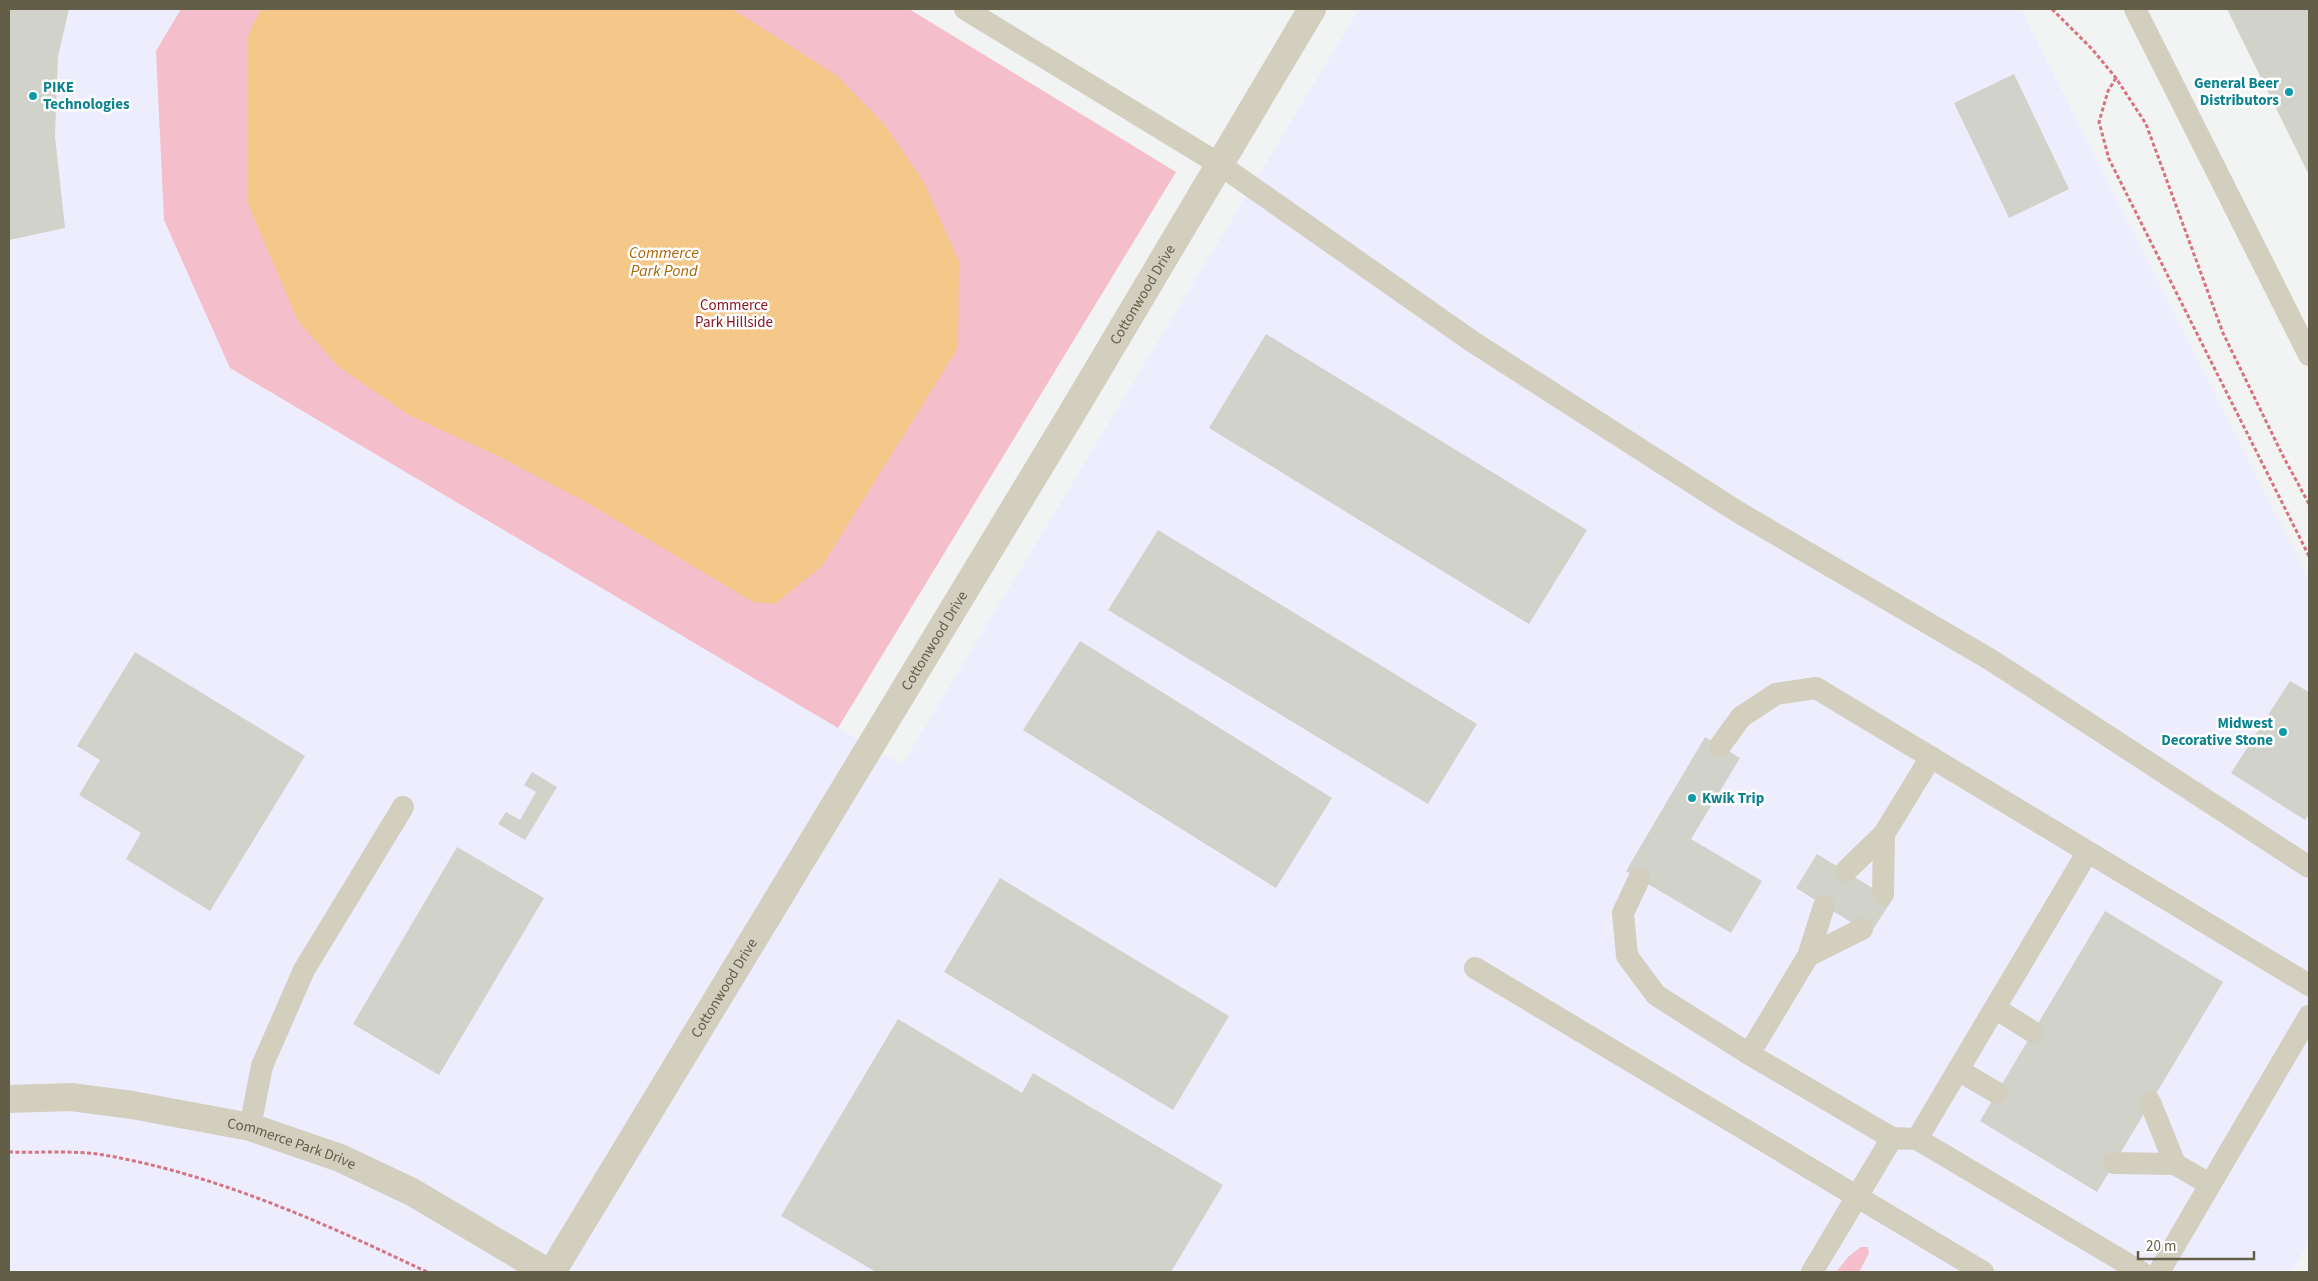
<svg xmlns="http://www.w3.org/2000/svg" width="2318" height="1281" viewBox="0 0 2318 1281" font-family="'Source Sans 3',sans-serif">
<style>
.commercial{fill:#eeedfe}
.green{fill:#f4becb}
.water{fill:#f5c788}
.building{fill:#d1d2c9}
.lines{fill:none;stroke-linecap:round;stroke-linejoin:round}
.path{stroke:#d6737e;stroke-width:3;stroke-dasharray:4 2.5;stroke-linecap:butt}
.lane{stroke:#d3cfbf;stroke-width:22}
.street{stroke:#d3cfbf;stroke-width:28}
.culture-dot{fill:#0f9aa8;stroke:#fff;stroke-width:2}
.labels{text-anchor:middle;stroke-width:5;stroke-linejoin:round;paint-order:stroke}
.culture-label{font-size:15px;font-weight:bold;fill:#0d838f;stroke:#fff;text-anchor:end}
.street-label{font-size:15px;fill:#625e48;stroke:#fff}
.park-label{font-size:15px;fill:#8d0f1e;stroke:#fff}
.water-label{font-size:16px;font-style:italic;fill:#ac6502;stroke:#fff}
</style>
<rect width="100%" height="100%" fill="#f2f4f4"/>
<path class="commercial" d="M 9,9 L 181,9 L 156,51 L 230,368 L 902,765 L 1359,9 L 2021,9 L 2309,580 L 2309,1242 L 2291,1272 L 9,1272 Z"/>
<g class="green">
<path d="M 181,9 L 909,9 L 1176,172 L 838,728 L 230,368 L 164,220 L 156,51 Z"/>
<path d="M 1861,1247 L 1868,1247 L 1869,1253 L 1859,1272 L 1836,1272 L 1849,1256 Z"/>
</g>
<path class="water" d="M 261,9 L 732,9 L 836,75 L 884,124 L 923,181 L 959,261 L 958,348 L 822,566 L 775,604 L 753,602 L 586,502 L 498,456 L 409,415 L 339,367 L 298,321 L 248,204 L 248,35 Z"/>
<g class="building">
<path d="M 9,9 L 69,9 L 58,56 L 55,136 L 65,228 L 9,240 Z"/>
<path d="M 2227,9 L 2309,9 L 2309,175 Z"/>
<path d="M 2014,74 L 2069,189 L 2009,218 L 1954,103 Z"/>
<path d="M 1266,334 L 1587,530 L 1529,624 L 1209,428 Z"/>
<path d="M 1158,530 L 1477,724 L 1428,804 L 1108,610 Z"/>
<path d="M 1080,641 L 1332,798 L 1276,888 L 1023,730 Z"/>
<path d="M 135,652 L 305,756 L 210,911 L 126,859 L 141,833 L 79,795 L 100,760 L 77,746 Z"/>
<path d="M 2290,681 L 2309,692 L 2309,814 L 2305,820 L 2231,773 Z"/>
<path d="M 1705,737 L 1740,758 L 1691,839 L 1762,881 L 1731,933 L 1626,871 Z"/>
<path d="M 532,772 L 557,787 L 525,840 L 498,824 L 506,812 L 520,820 L 536,792 L 524,785 Z"/>
<path d="M 457,847 L 544,898 L 439,1075 L 353,1024 Z"/>
<path d="M 1817,854 L 1892,900 L 1870,934 L 1796,888 Z"/>
<path d="M 1000,878 L 1229,1016 L 1173,1110 L 944,972 Z"/>
<path d="M 2105,911 L 2223,982 L 2097,1192 L 1980,1121 Z"/>
<path d="M 898,1019 L 1022,1093 L 1033,1073 L 1223,1185 L 1171,1272 L 876,1272 L 781,1216 Z"/>
</g>
<g class="lines">
<g class="path">
<path d="M 2052,9 L 2092,49 L 2116,78 L 2146,124 L 2223,333 L 2283,456 L 2309,504"/>
<path d="M 2116,78 L 2108,91 L 2099,122 L 2109,159 L 2309,556"/>
<path d="M 9,1152 C 40,1153 73,1150 104,1155 C 218,1175 324,1223 427,1272"/>
</g>
<g class="lane">
<path d="M 965,9 L 1219,164 L 1473,342 L 1738,512 L 1991,660 L 2309,867"/>
<path d="M 2135,9 L 2309,355"/>
<path d="M 1720,746 L 1741,717 L 1776,694 L 1816,688 L 2309,985"/>
<path d="M 1846,871 L 1884,834"/>
<path d="M 1639,879 L 1623,913 L 1627,956 L 1656,995 L 1749,1054 L 1892,1138"/>
<path d="M 1883,894 L 1884,834 L 1931,757"/>
<path d="M 1808,956 L 1824,906"/>
<path d="M 1475,968 L 1983,1272"/>
<path d="M 1995,1008 L 2033,1032"/>
<path d="M 1749,1054 L 1808,956 L 1862,929"/>
<path d="M 1958,1070 L 1997,1093"/>
<path d="M 2150,1102 L 2175,1164 L 2209,1184"/>
<path d="M 250,1127 L 262,1066 L 304,970 L 403,807"/>
<path d="M 1917,1139 L 2087,853"/>
<path d="M 2114,1163 L 2175,1164"/>
<path d="M 1812,1272 L 1892,1138 L 1917,1139 L 2141,1272"/>
<path d="M 2159,1272 L 2309,1016"/>
</g>
<g class="street">
<path id="s1" d="M 9,1099 L 71,1097 L 132,1105 L 250,1127 L 340,1158 L 412,1192 L 547,1272"/>
<path id="s2" d="M 552,1272 L 1072,413 L 1312,9"/>
</g>
</g>
<g class="culture-dot">
<circle cx="2289" cy="92" r="5"/>
<circle cx="33" cy="96" r="5"/>
<circle cx="2283" cy="732" r="5"/>
<circle cx="1692" cy="798" r="5"/>
</g>
<g class="labels">
<g class="culture-label">
<text x="2279" y="88">General Beer<tspan x="2279" dy="17">Distributors</tspan></text>
<text x="43" y="92" text-anchor="start">PIKE<tspan x="43" dy="17">Technologies</tspan></text>
<text x="2273" y="728">Midwest<tspan x="2273" dy="17">Decorative Stone</tspan></text>
<text x="1702" y="803" text-anchor="start">Kwik Trip</text>
</g>
<g class="street-label">
<text dy="5" stroke="none"><textPath href="#s2" startOffset="1142">Cottonwood Drive</textPath></text>
<text dy="5" stroke="none"><textPath href="#s2" startOffset="738">Cottonwood Drive</textPath></text>
<text dy="5" stroke="none"><textPath href="#s2" startOffset="332">Cottonwood Drive</textPath></text>
<text dy="5" stroke="none"><textPath href="#s1" startOffset="288">Commerce Park Drive</textPath></text>
</g>
<g class="park-label">
<text x="734" y="310">Commerce<tspan x="734" dy="17">Park Hillside</tspan></text>
</g>
<g class="water-label">
<text x="664" y="258">Commerce<tspan x="664" dy="18">Park Pond</tspan></text>
</g>
</g>
<rect width="2318" height="1281" fill="none" stroke="#625e48" stroke-width="20"/>
<path d="M2138 1251v8h116v-8" fill="none" stroke="#625e48" stroke-width="2.5"/>
<text x="2146" y="1251" font-size="15" fill="#625e48" stroke="#ffffff" stroke-width="4" paint-order="stroke">20 m</text>
</svg>
